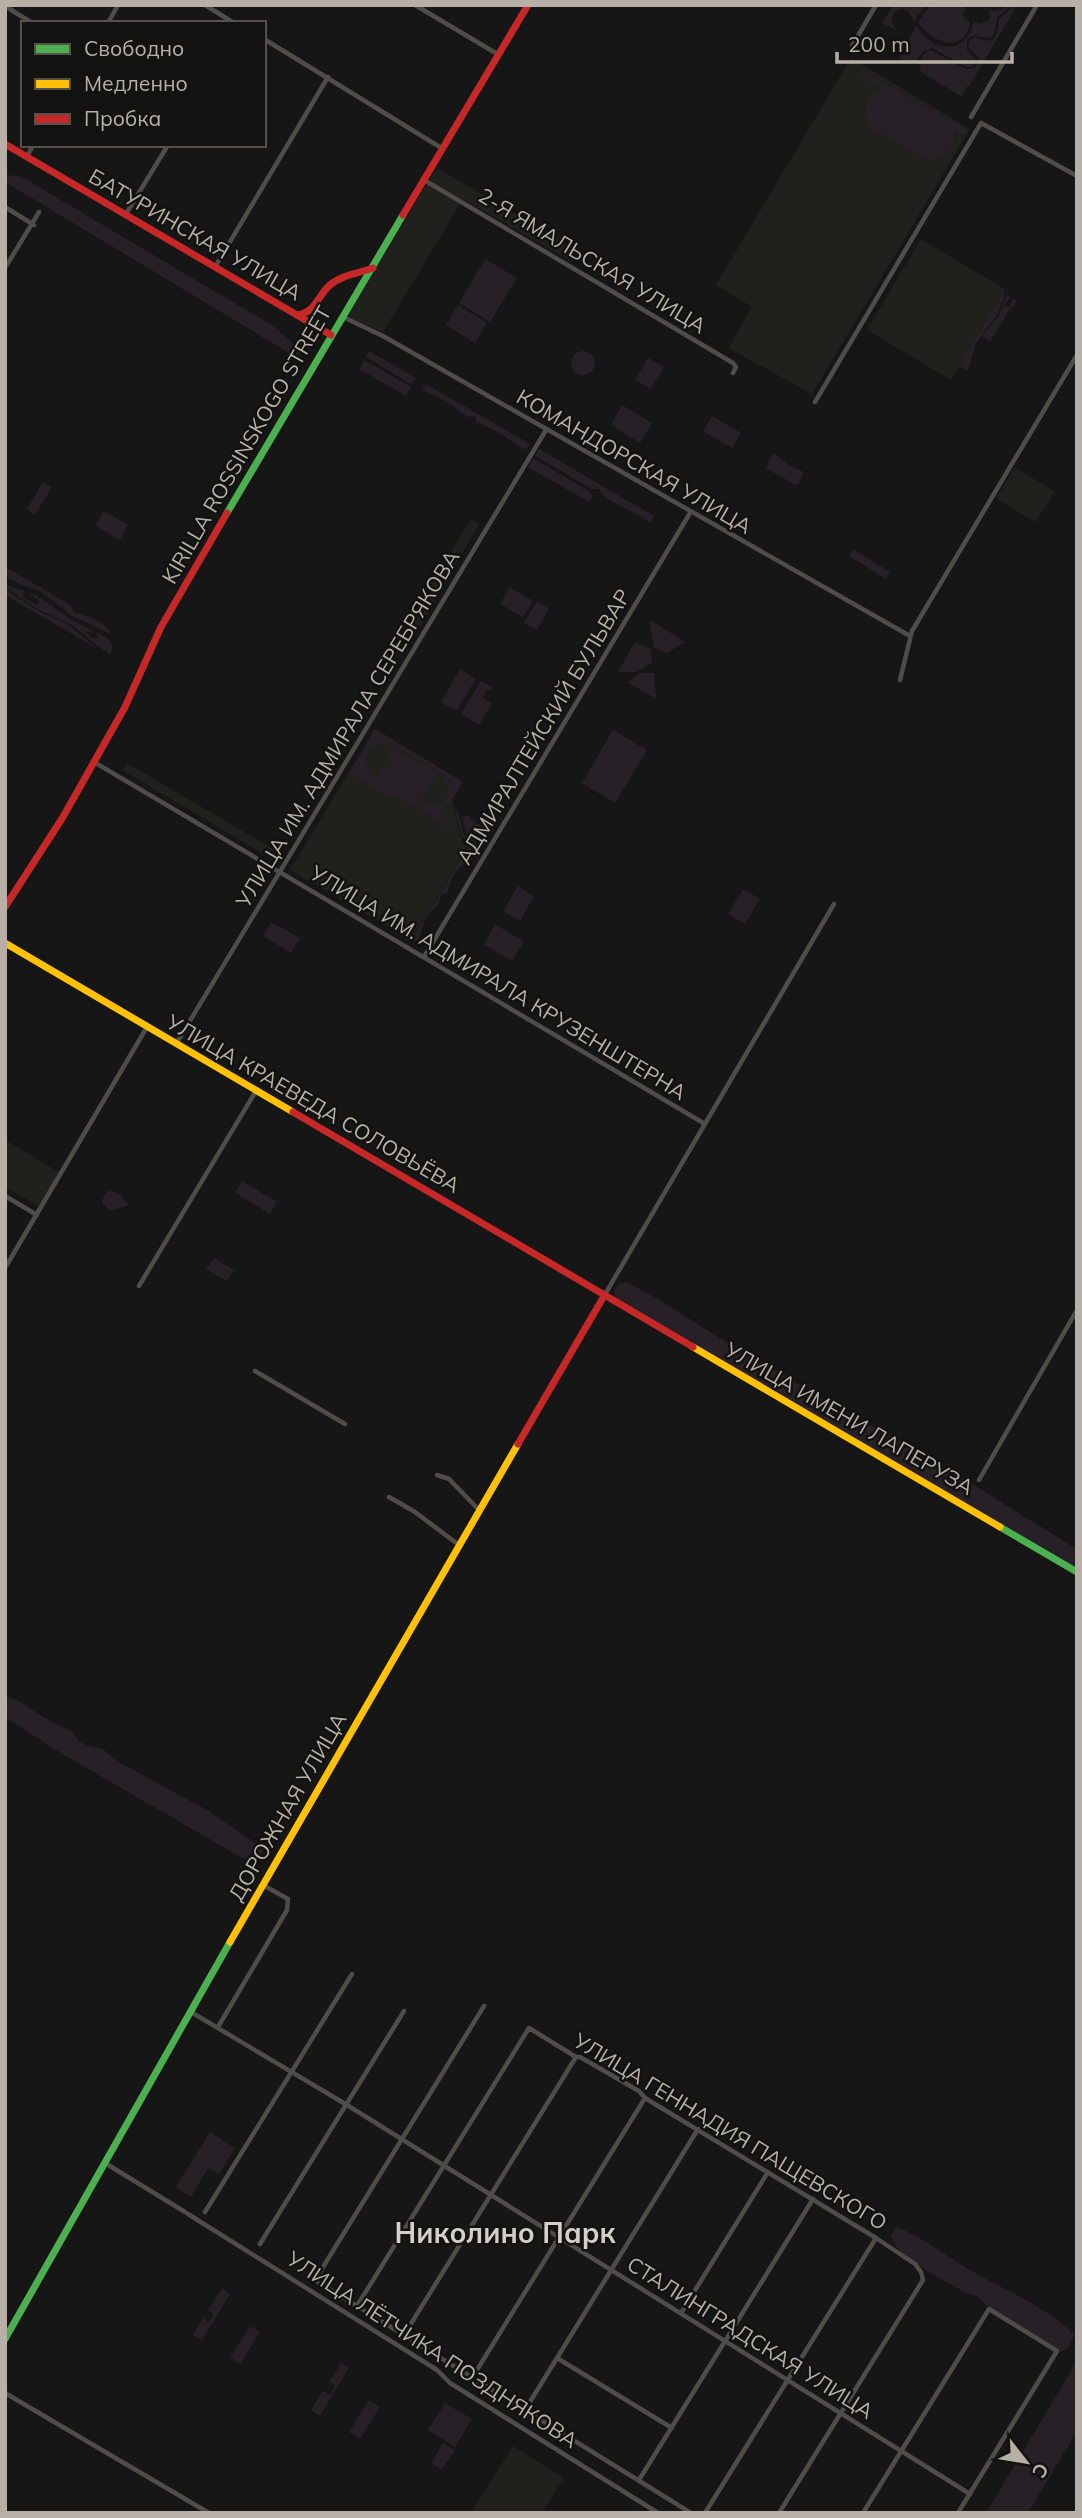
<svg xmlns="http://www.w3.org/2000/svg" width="1082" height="2518" viewBox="0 0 1082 2518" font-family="Mulish,sans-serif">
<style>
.built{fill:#20201d}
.green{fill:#272027;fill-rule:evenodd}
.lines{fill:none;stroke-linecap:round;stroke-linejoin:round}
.street{stroke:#4f4d4a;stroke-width:4.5}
.fast{stroke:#4caf50;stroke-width:7}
.slow{stroke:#ffc107;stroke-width:7}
.jam{stroke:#c62828;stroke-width:7}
.labels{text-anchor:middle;stroke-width:5;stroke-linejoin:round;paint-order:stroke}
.street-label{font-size:21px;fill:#b8b0a7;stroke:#121210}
.district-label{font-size:28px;font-weight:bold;fill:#d4cfc8;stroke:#121210}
</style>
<rect width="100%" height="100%" fill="#161616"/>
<g class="built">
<path d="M 851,58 L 970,129 L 812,394 L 728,348 L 752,307 L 716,285 Z"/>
<path d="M 439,169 L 573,248 L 567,259 L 463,199 L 383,332 L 350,318 L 349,314 L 435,170 Z"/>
<path d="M 921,239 L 1005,289 L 951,380 L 867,330 Z"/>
<path d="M 1015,467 L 1055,492 L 1035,522 L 996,498 Z"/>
<path d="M 471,519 L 479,524 L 409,645 L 400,638 Z"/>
<path d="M 375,729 L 463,782 L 452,800 L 462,841 L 468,845 L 411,940 L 290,870 Z"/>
<path d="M 127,763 L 280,853 L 275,861 L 122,770 Z"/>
<path d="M 5,1140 L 60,1173 L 39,1207 L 5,1186 Z"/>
<path d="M 513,2446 L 564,2478 L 542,2513 L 471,2513 Z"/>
</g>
<g class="green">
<path d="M 893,5 L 926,5 L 914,21 L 908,11 L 901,9 L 894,12 L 891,22 L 897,31 L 882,23 Z"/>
<path d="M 930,5 L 967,5 L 962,15 L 970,23 C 963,56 932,42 918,22 Z"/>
<path d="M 1012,5 L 998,16 C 991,35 1001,42 974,35 L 967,40 L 967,50 L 977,61 L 972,67 L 966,67 L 932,48 L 924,51 L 914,64 L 907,64 L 899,59 L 916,26 C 920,32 925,38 932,42 C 950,54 972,42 973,21 L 980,24 L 987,22 L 990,17 L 989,9 L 996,11 Z"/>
<path d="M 1015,5 L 1017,5 L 969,87 L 967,86 L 962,97 L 921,72 L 919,64 L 925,53 L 930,50 L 966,69 L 975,68 L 979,58 L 968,47 L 969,41 L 975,37 C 996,46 997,37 999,19 Z"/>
<path d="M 864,72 L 967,130 L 964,135 L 954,130 C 956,148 947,159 929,160 L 873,129 L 868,124 L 865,111 L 866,102 L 872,95 L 882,88 L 862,77 Z"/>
<path d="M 8,175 L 22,177 L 270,324 C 285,336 298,344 304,362 L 5,182 L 5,176 Z"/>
<path d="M 485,259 L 517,278 L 490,322 L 459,303 Z"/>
<path d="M 1003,293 L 1005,294 L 998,314 L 976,343 L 968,372 L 959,366 Z"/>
<path d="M 1007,295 L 1011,297 L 1004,305 L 1010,308 L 1013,298 L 1017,301 L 1007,313 L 990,341 L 982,336 L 998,317 Z"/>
<path d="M 458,305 L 487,323 L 475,343 L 446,325 Z"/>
<circle cx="583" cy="363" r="12"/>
<path d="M 369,351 L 416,378 L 412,385 L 366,357 Z"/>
<path d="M 648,358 L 664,367 L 651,389 L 635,380 Z"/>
<path d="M 364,360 L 411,387 L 406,396 L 359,369 Z"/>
<path d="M 426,384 L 530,444 L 526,450 L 501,434 L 477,422 L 475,416 L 468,417 L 447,402 L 422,390 Z"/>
<path d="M 622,405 L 652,423 L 640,443 L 611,425 Z"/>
<path d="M 712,416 L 741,433 L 732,448 L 703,431 Z"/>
<path d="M 539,449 L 654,516 L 650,523 C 638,512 604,502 599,489 L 592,489 L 535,456 Z"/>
<path d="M 775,454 L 790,466 L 802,471 L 803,474 L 798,484 L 794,484 C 784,478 777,475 766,468 L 772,455 Z"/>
<path d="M 533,458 L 590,492 L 592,497 L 589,502 L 528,467 Z"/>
<path d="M 43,482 L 52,487 L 35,515 L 27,509 Z"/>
<path d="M 104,511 L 128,525 L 120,540 L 95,525 Z"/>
<path d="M 853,549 L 890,572 L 886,579 L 849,556 Z"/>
<path d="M 7,568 L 71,605 L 74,613 C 86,613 106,623 112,635 L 71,615 L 40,591 L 22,585 L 11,579 L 10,581 L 6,573 Z"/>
<path d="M 5,584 L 24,591 L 23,597 L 37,605 L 39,601 L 28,593 L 36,595 L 70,619 L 93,631 L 86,633 L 92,639 L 98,638 L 96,632 L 107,638 L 113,646 L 110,655 L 70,624 L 37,609 L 5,587 Z"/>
<path d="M 510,587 L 533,601 L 523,617 L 500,604 Z"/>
<path d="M 5,589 L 40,612 L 66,623 L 98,649 L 5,595 Z"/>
<path d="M 537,601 L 549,609 L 537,630 L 524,623 Z"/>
<path d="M 649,621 L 652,621 L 685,642 L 667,653 L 654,648 Z"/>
<path d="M 635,642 L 651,649 L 652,662 L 637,672 L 618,672 Z"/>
<path d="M 460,669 L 476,679 L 456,711 L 441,702 Z"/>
<path d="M 639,673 L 654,673 L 656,699 L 627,682 Z"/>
<path d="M 481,681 L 493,688 L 485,691 L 483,698 L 492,704 L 479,725 L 461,714 Z"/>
<path d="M 375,729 L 463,782 L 449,804 L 438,811 L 453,822 L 450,828 L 392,793 L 389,797 L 349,774 ZM 380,743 C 396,743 445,772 449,788 L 445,801 L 435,807 L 419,803 L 437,773 L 394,748 L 377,778 C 361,768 361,749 380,743 Z"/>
<path d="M 613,730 L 647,750 L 615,803 L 582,783 Z"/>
<path d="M 457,809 L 464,835 L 477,843 L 474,848 L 468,851 C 469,864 459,866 453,876 C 450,882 450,887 447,893 L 441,895 C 439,911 433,906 426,918 C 421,926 422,934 418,941 L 411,941 L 470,843 L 462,837 L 455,810 Z"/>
<path d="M 469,815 L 476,824 L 487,826 L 479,840 L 466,833 L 462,817 Z"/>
<path d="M 518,886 L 534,896 L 520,921 L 503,911 Z"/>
<path d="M 743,889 L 760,899 L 745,924 L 728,914 Z"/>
<path d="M 271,922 L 300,938 L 291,953 L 263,936 Z"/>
<path d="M 495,924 L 524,942 L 512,961 L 484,944 Z"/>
<path d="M 242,1181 L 277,1202 L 270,1214 L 235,1193 Z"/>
<path d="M 108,1191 C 117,1190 124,1198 128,1205 L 110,1211 L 102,1203 L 104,1195 Z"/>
<path d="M 214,1258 L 234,1270 L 227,1281 L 206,1269 Z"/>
<path d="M 626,1282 L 653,1296 L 726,1342 L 751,1355 L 830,1404 L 887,1434 L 975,1486 L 1077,1549 L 1077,1569 L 623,1302 L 615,1297 L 614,1290 L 619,1284 Z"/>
<path d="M 5,1696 L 15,1699 L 50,1721 L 73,1732 L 78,1740 L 88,1746 L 103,1749 L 117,1761 L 207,1810 L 264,1849 L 256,1863 L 249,1862 L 54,1749 L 5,1717 Z"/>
<path d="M 210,2132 L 235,2148 L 219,2174 L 208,2168 L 191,2197 L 176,2187 Z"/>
<path d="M 897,2227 C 926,2239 950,2259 977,2274 C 1008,2292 1051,2309 1074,2335 L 1068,2348 L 1061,2352 L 987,2306 L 977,2296 C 966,2296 914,2263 903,2255 C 897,2250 894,2243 891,2236 Z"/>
<path d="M 222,2288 L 230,2294 L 202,2340 L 193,2335 L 203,2318 L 209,2322 L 214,2314 L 208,2310 Z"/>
<path d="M 250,2326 L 260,2332 L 240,2364 L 230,2358 Z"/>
<path d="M 1077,2361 L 1077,2431 L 1028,2513 L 986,2513 Z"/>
<path d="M 341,2363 L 349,2368 L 320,2416 L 311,2410 L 323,2391 L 330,2395 L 335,2386 L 329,2382 Z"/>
<path d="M 369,2400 L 380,2407 L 360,2439 L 349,2432 Z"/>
<path d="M 445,2403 L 472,2419 L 455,2447 L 428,2430 Z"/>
<path d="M 443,2443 L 455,2450 L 443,2468 L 441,2469 L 431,2463 Z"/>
</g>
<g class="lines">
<g class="street">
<path d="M 205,5 L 234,23"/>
<path d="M 415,5 L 499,55"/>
<path d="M 5,6 L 32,23"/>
<path d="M 108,23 L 118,5"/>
<path d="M 264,39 L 443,149"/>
<path d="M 852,46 L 876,5"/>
<path d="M 971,117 L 1037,5"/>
<path d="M 27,157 L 33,145"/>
<path d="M 424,180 L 733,363 L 736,367 L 733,373"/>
<path d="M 5,207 L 34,225"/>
<path d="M 126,214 L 168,145"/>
<path d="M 215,267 L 328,77"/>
<path d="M 5,268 L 39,212"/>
<path d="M 343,317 L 383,336 L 910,636"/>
<path d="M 815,402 L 981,123 L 1077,176"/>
<path d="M 900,680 L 912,631 L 1077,355"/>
<path d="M 94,762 L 705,1124"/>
<path d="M 424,957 L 690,513"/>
<path d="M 176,1044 L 546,430"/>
<path d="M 5,1196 L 37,1215"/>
<path d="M 5,1268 L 147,1027"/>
<path d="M 139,1286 L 256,1091"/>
<path d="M 604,1296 L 834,904"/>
<path d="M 255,1371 L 345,1424"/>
<path d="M 437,1475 L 449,1479 L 480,1511"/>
<path d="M 979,1480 L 1077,1310"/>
<path d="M 389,1497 L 415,1512 L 459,1545"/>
<path d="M 484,2006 L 315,2280 L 691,2513"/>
<path d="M 191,2012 L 347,2105 L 970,2494"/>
<path d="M 218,2027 L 287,1910 L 288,1899 L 263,1885"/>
<path d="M 105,2163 L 185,2212"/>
<path d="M 205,2212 L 352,1974"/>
<path d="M 188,2214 L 437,2370 L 450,2383 L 658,2513"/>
<path d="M 260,2244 L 404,2011"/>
<path d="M 357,2306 L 529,2028 L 576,2057 L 580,2057 L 639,2091 L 645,2098 L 876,2238 L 915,2264 L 921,2272 L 923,2280 L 779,2513"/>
<path d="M 681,2313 L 768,2172"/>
<path d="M 404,2335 L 576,2057"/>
<path d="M 557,2358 L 672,2428"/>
<path d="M 472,2378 L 645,2098"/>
<path d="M 5,2393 L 209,2513"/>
<path d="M 525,2410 L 698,2129"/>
<path d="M 639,2480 L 813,2199"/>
<path d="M 705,2513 L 876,2238"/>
<path d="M 863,2513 L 989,2309 L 1057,2351 L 958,2513"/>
</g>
<g class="fast">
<path d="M 227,513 L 403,215"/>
<path d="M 1000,1527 L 1077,1572"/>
<path d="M 5,2339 L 230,1942"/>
</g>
<g class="slow">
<path d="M 5,943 L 293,1112"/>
<path d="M 693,1347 L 1000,1527"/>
<path d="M 230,1942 L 518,1444"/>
</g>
<g class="jam">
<path d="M 5,144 L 331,335"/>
<path d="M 403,215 L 528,5"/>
<path d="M 298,315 C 316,312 318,295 330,285 C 342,275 359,273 373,268"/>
<path d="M 5,907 L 63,817 L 125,707 L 161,627 L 227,513"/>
<path d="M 293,1112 L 693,1347"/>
<path d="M 518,1444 L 604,1296"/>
</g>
</g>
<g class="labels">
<g class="street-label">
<text transform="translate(195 235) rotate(30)" y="7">БАТУРИНСКАЯ УЛИЦА</text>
<text transform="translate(592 261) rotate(31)" y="7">2-Я ЯМАЛЬСКАЯ УЛИЦА</text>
<text transform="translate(247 445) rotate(-60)" y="7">KIRILLA ROSSINSKOGO STREET</text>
<text transform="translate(634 462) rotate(30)" y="7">КОМАНДОРСКАЯ УЛИЦА</text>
<text transform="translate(544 727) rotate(-59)" y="7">АДМИРАЛТЕЙСКИЙ БУЛЬВАР</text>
<text transform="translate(348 729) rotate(-59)" y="7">УЛИЦА ИМ. АДМИРАЛА СЕРЕБРЯКОВА</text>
<text transform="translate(498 983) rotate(31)" y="7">УЛИЦА ИМ. АДМИРАЛА КРУЗЕНШТЕРНА</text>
<text transform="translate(313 1104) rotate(30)" y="7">УЛИЦА КРАЕВЕДА СОЛОВЬЁВА</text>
<text transform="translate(849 1419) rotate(30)" y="7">УЛИЦА ИМЕНИ ЛАПЕРУЗА</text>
<text transform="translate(288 1807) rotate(-60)" y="7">ДОРОЖНАЯ УЛИЦА</text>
<text transform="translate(730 2132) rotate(31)" y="7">УЛИЦА ГЕННАДИЯ ПАЩЕВСКОГО</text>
<text transform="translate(750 2338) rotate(32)" y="7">СТАЛИНГРАДСКАЯ УЛИЦА</text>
<text transform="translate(432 2350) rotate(33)" y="7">УЛИЦА ЛЁТЧИКА ПОЗДНЯКОВА</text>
</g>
<g class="district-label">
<text x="505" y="2243">Николино Парк</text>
</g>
</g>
<rect width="1082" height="2518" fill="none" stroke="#b8b0a7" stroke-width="14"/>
<rect x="21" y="21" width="245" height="126" fill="#121210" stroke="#54514c" stroke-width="2"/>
<rect x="35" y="44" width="35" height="10" fill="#4caf50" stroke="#54514c" stroke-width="2"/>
<text x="84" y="56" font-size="21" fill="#b8b0a7">Свободно</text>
<rect x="35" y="79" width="35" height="10" fill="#ffc107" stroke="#54514c" stroke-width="2"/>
<text x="84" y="91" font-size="21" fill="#b8b0a7">Медленно</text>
<rect x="35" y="114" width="35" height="10" fill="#c62828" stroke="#54514c" stroke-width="2"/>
<text x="84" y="126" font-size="21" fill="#b8b0a7">Пробка</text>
<g transform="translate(1026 2462) rotate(121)" stroke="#121210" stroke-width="5" paint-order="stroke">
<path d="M0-5L12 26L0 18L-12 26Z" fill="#b8b0a7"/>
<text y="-10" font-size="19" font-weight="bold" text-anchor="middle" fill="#b8b0a7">С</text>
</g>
<path d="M837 52v10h175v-10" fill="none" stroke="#b8b0a7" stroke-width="3.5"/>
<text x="848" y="52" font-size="21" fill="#b8b0a7" stroke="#121210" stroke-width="5" paint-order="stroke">200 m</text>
</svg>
